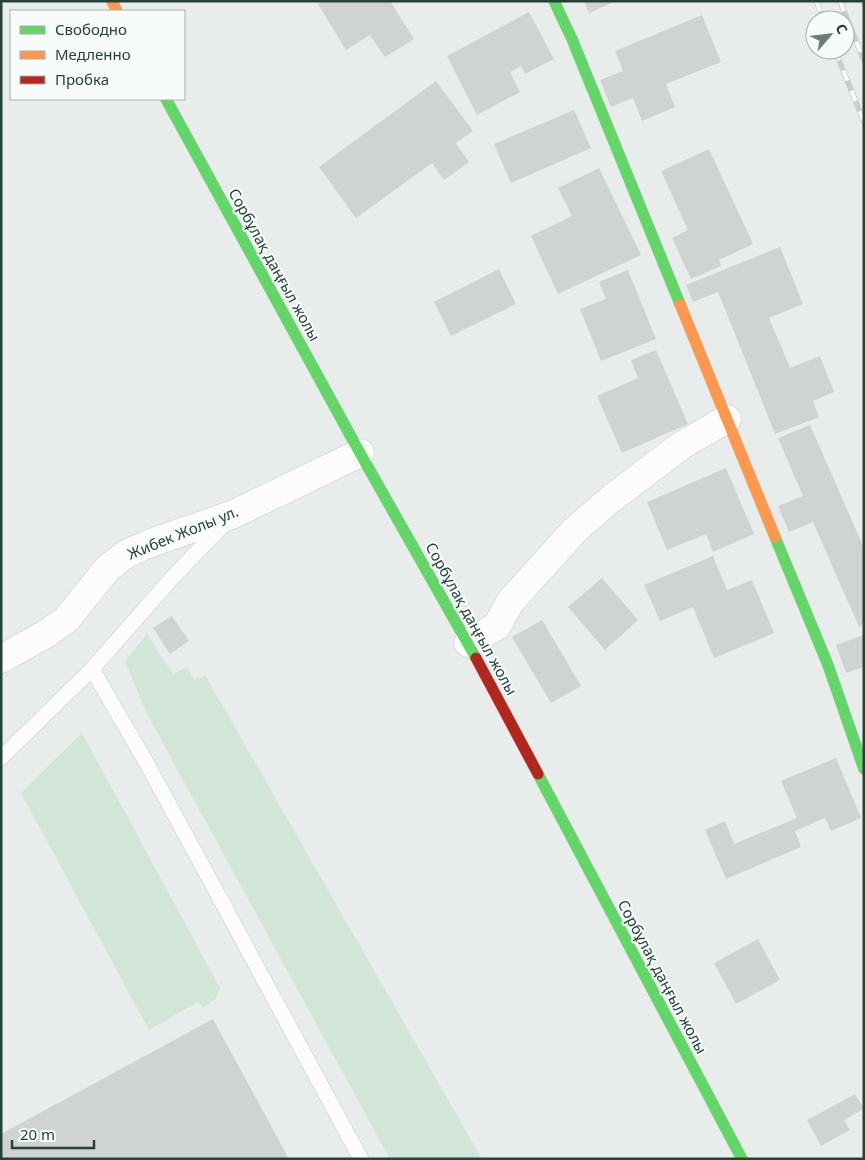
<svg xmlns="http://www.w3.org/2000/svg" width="865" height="1160" viewBox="0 0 865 1160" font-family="'Noto Sans',sans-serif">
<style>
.green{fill:#d1e6d8}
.building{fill:#cfd4d2}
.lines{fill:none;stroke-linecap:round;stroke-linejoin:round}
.lane-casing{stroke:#c5cac8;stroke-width:16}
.street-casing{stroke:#c5cac8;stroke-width:29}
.fast-casing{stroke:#c3cbc8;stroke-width:12}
.slow-casing{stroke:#c3cbc8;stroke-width:12}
.jam-casing{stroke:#c3cbc8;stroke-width:12}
.lane{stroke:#fcfcfc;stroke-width:15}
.street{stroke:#fcfcfc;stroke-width:28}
.fast{stroke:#63d668;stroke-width:11}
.slow{stroke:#ff974d;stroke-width:11}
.jam{stroke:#b3261e;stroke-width:11}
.rail-casing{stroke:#c9cdcc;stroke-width:5.5}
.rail{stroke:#f7fbf9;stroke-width:4;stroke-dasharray:11;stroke-linecap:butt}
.labels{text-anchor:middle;stroke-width:4;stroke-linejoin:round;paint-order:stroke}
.street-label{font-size:15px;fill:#24423a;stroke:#f7fbf9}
</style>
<rect width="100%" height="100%" fill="#e8edeb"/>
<g class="green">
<path d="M 147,634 L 173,674 L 187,667 L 194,680 L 205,675 L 482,1159 L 390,1159 L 147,714 L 125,661 Z"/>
<path d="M 82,733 L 220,988 L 216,998 L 203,1008 L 198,1002 L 149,1030 L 21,793 Z"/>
</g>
<g class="building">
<path d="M 323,1 L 390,1 L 414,39 L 385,57 L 370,35 L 346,50 L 318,4 Z"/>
<path d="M 584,1 L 616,1 L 589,13 Z"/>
<path d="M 529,12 L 554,59 L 525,74 L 521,66 L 510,72 L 520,92 L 477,115 L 447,56 Z"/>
<path d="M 702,15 L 721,62 L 666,84 L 675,107 L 642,121 L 633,98 L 611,107 L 600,80 L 623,71 L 615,51 Z"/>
<path d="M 436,81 L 473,131 L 456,143 L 469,162 L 444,180 L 432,163 L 356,218 L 319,167 Z"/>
<path d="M 574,110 L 591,148 L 511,183 L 494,144 Z"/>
<path d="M 709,149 L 753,244 L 719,260 L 721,266 L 691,279 L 672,238 L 688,230 L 661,171 Z"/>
<path d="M 599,168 L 641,255 L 558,294 L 531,236 L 572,216 L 558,188 Z"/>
<path d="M 780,247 L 803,304 L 769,318 L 790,368 L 820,356 L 834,392 L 813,401 L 819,417 L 775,434 L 718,292 L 693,302 L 686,285 Z"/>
<path d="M 499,269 L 516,304 L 451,336 L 434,302 Z"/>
<path d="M 628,270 L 656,339 L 601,361 L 580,309 L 606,299 L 599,282 Z"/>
<path d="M 656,350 L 688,424 L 622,453 L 597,396 L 638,378 L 631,360 Z"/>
<path d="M 810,425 L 864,548 L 864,624 L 859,627 L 813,522 L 789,532 L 778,506 L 803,496 L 778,438 Z"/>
<path d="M 726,468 L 754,534 L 713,552 L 706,534 L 667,550 L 647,502 Z"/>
<path d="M 713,556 L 727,590 L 752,580 L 774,633 L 714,658 L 693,607 L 660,621 L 644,585 Z"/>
<path d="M 602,578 L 638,620 L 605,650 L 568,607 Z"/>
<path d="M 172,616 L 189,641 L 170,654 L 153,628 Z"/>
<path d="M 542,620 L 581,686 L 551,703 L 512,637 Z"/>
<path d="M 864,635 L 864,667 L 846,673 L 836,645 Z"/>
<path d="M 836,758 L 861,818 L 831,831 L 825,818 L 795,831 L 801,847 L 726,879 L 705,830 L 725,821 L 734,844 L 797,818 L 781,781 Z"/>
<path d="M 758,939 L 780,980 L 736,1004 L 714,963 Z"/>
<path d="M 213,1019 L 289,1159 L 1,1159 L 1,1134 Z"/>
<path d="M 855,1094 L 864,1109 L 844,1120 L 850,1130 L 821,1146 L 807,1120 Z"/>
</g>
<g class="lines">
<g class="lane-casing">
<g id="lane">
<path d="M 92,669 L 172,578 L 226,522"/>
<path d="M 1,758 L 92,669 L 146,762 L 361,1159"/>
</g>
</g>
<g class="street-casing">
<g id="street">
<path d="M 468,643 L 497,626 L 510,602 L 575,530 L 612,498 L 682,445 L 727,419"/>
<path d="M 1,659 L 44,635 L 66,620 L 107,569 L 126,554 L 148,544 L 234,514 L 360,453"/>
</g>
</g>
<g class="fast-casing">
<g id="fast">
<path d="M 554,1 L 572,39 L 680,304"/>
<path d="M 166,99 L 360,453 L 476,658"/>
<path d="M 775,537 L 828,665 L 864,769"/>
<path d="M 538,774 L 742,1159"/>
</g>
</g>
<g class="slow-casing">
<g id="slow">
<path d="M 112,1 L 117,11"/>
<path d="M 680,304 L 775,537"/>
</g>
</g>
<g class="jam-casing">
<path id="jam" d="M 476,658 L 538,774"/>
</g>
<use href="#lane" class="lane"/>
<use href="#street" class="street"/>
<use href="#fast" class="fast"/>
<use href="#slow" class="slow"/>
<use href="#jam" class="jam"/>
<g class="rail-casing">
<g id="rail">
<path d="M 816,1 L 824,20"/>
<path d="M 840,1 L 864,61"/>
<path d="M 863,1 L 864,4"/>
<path d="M 835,50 L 864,122"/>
</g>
</g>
<use href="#rail" class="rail"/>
</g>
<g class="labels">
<g class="street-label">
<text transform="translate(274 265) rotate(61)" y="5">Сорбұлақ даңғыл жолы</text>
<text transform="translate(183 533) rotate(-22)" y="5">Жибек Жолы ул.</text>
<text transform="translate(471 619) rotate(61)" y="5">Сорбұлақ даңғыл жолы</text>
<text transform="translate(662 977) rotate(62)" y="5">Сорбұлақ даңғыл жолы</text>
</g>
</g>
<rect width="865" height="1160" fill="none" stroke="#24423a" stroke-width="5"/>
<rect x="10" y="10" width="175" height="90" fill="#f7fbf9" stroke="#a3b1ad"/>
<rect x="20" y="26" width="25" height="8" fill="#63d668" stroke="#a3b1ad"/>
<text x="55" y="35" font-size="15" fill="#24423a">Свободно</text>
<rect x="20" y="51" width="25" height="8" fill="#ff974d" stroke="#a3b1ad"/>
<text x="55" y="60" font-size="15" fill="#24423a">Медленно</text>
<rect x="20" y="76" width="25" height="8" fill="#b3261e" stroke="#a3b1ad"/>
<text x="55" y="85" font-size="15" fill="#24423a">Пробка</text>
<g transform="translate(830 35) rotate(62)"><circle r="24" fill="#f7fbf9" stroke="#a3b1ad"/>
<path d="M0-4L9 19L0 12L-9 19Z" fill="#697e78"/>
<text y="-8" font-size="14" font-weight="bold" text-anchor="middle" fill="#24423a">С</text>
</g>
<path d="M12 1140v8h82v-8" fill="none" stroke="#24423a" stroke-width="2.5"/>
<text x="20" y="1140" font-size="15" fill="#24423a" stroke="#f7fbf9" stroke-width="4" paint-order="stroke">20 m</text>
</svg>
